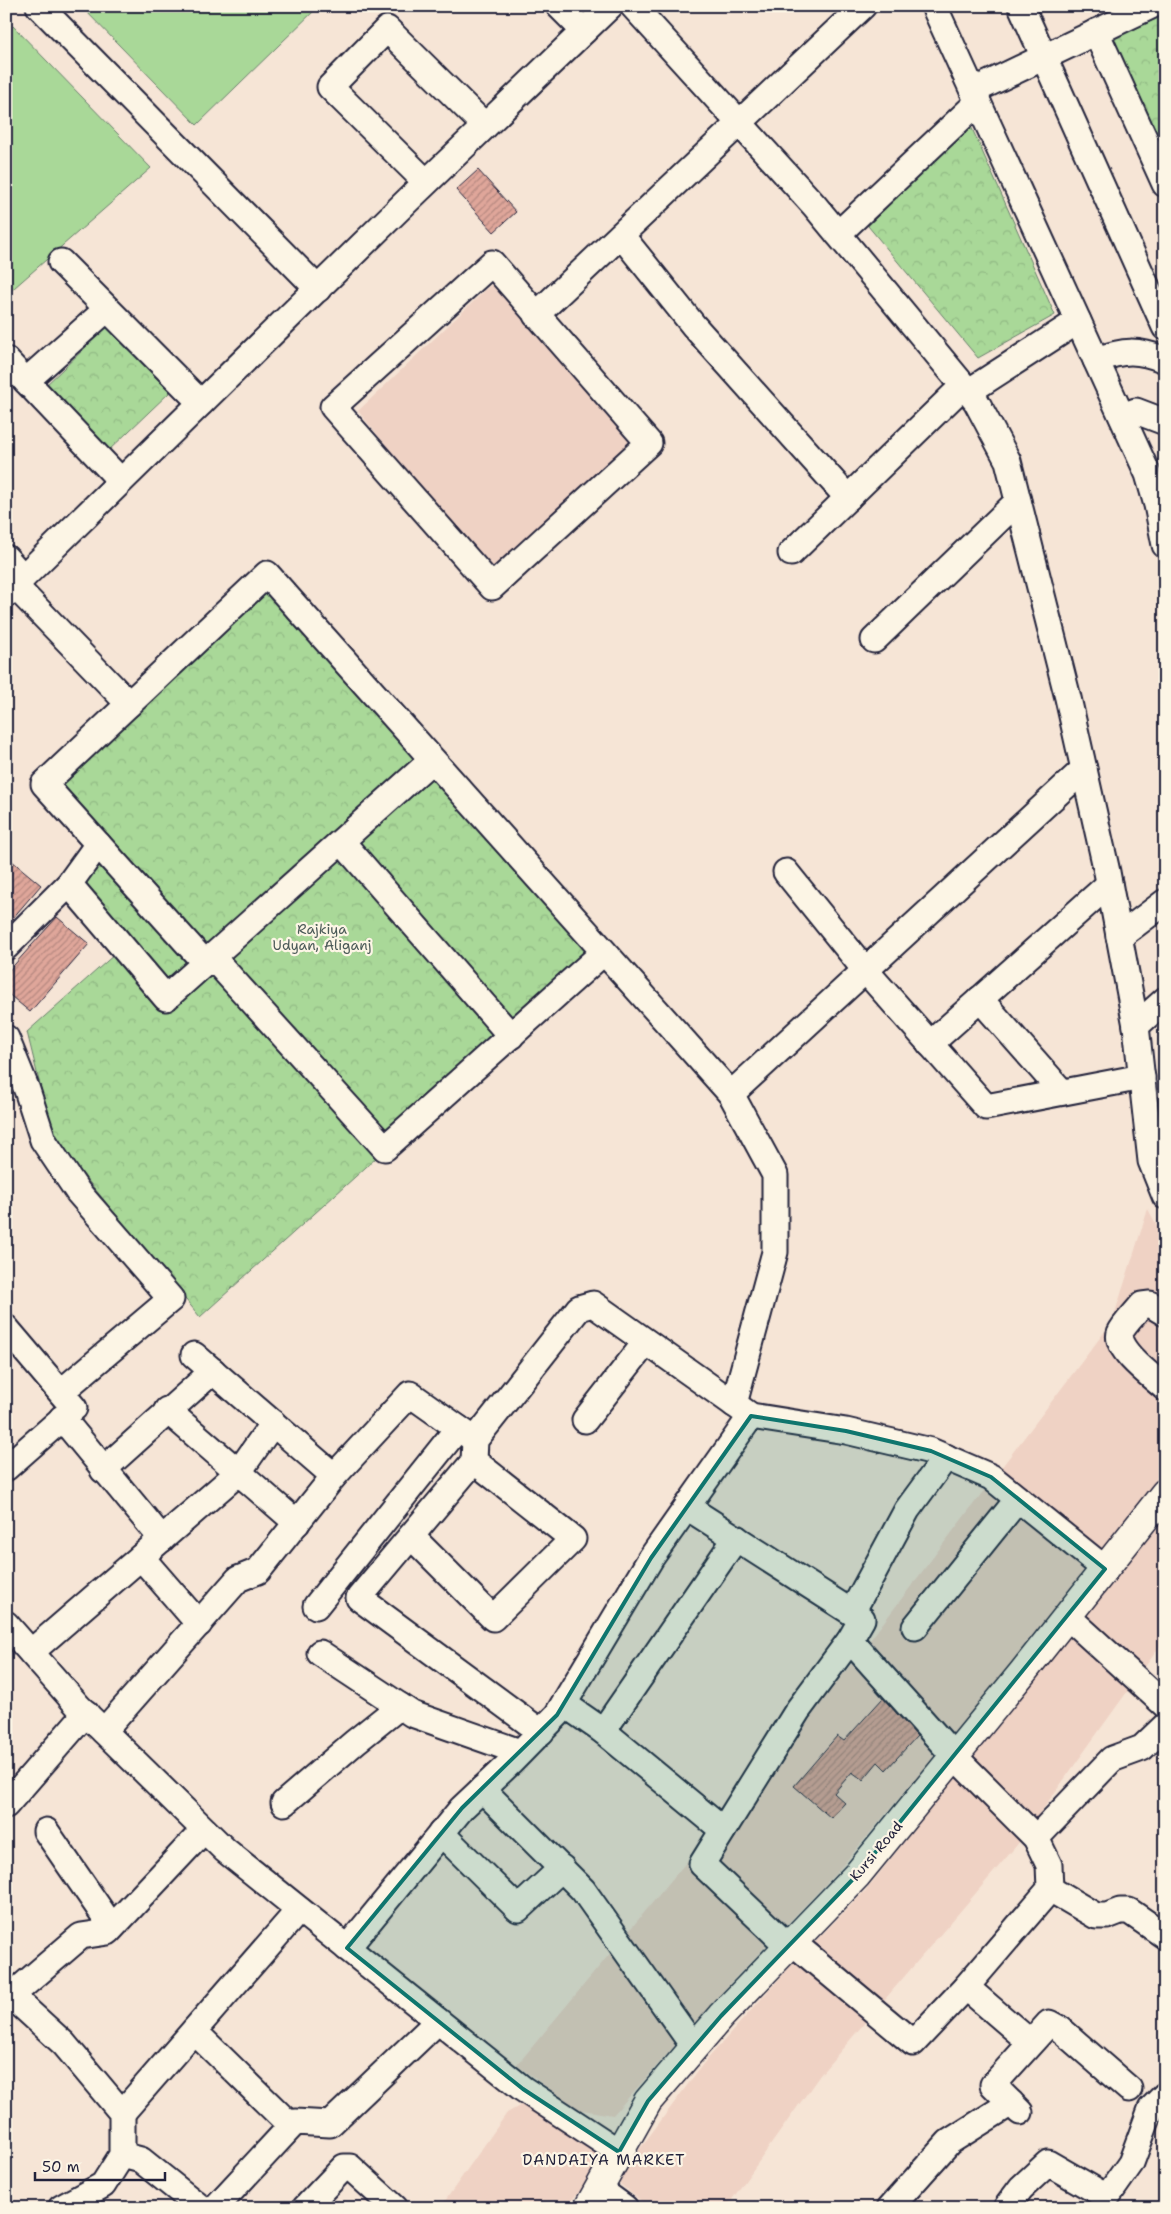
<svg xmlns="http://www.w3.org/2000/svg" width="1171" height="2214" viewBox="0 0 1171 2214" font-family="'Shantell Sans',sans-serif">
<style>
.built{fill:#efd2c4}
.forest{fill:url(#forest-crowns);stroke:#667d6a}
.garden{fill:#a9d898;stroke:#667d6a}
.building{fill:url(#building-hatch);stroke:#22223b}
.lines{fill:none;stroke-linecap:round;stroke-linejoin:round}
.minor-casing{stroke:#22223b;stroke-width:29}
.major-casing{stroke:#22223b;stroke-width:31}
.minor{stroke:#fcf5e5;stroke-width:25}
.major{stroke:#fcf5e5;stroke-width:28}
.marked{fill:#0f766e;fill-opacity:0.2;stroke:#0f766e;stroke-width:4;stroke-linejoin:round}
.labels{text-anchor:middle;stroke-width:4.5;stroke-linejoin:round;paint-order:stroke}
.park-label{font-size:14px;fill:#4a5957;stroke:#fcf5e5}
.street-label{font-size:14px;fill:#22223b;stroke:#fcf5e5}
.neighbourhood-label{font-size:15px;letter-spacing:1px;fill:#22223b;stroke:#fcf5e5}
</style>
<defs>
<pattern id="forest-crowns" width="20" height="18" patternUnits="userSpaceOnUse" patternTransform="scale(1.25)"><rect width="20" height="18" fill="#a9d898"/><path d="M2 6a3 3 0 1 1 6 0M12 15a3 3 0 1 1 6 0" fill="none" stroke="#91b984"/></pattern>
<pattern id="building-hatch" width="6" height="6" patternUnits="userSpaceOnUse" patternTransform="scale(1.25)"><rect width="6" height="6" fill="#dfa69a"/><path d="M-1 1l2-2M0 6l6-6M5 7l2-2" fill="none" stroke="#b4877f"/></pattern>
</defs>
<rect width="100%" height="100%" fill="#f6e5d6"/>
<filter id="ink" filterUnits="userSpaceOnUse"><feTurbulence type="fractalNoise" baseFrequency=".02" numOctaves="2"/><feDisplacementMap in="SourceGraphic" scale="10" xChannelSelector="R" yChannelSelector="G"/><feConvolveMatrix kernelMatrix="1 2 1 2 8 2 1 2 1" color-interpolation-filters="sRGB"/></filter>
<g filter="url(#ink)">
<g class="built">
<path d="M 493,283 L 633,439 L 490,573 L 358,411 Z"/>
<path d="M 1148,1209 L 1165,1241 L 1165,1467 L 1113,1539 L 975,1708 L 837,1872 L 731,1982 L 613,2115 L 576,2109 L 517,2065 L 855,1660 L 1112,1322 Z"/>
<path d="M 1165,1514 L 1165,1639 L 1017,1845 L 820,2075 L 726,2208 L 650,2208 L 616,2181 L 703,2064 L 789,1968 L 867,1889 Z"/>
<path d="M 523,2104 L 601,2153 L 585,2185 L 565,2208 L 440,2208 L 507,2113 Z"/>
</g>
<g class="forest">
<path d="M 1165,15 L 1165,162 L 1108,40 Z"/>
<path d="M 970,124 L 1055,315 L 978,358 L 868,226 Z"/>
<path d="M 107,327 L 170,392 L 107,452 L 44,387 Z"/>
<path d="M 267,574 L 604,952 L 200,1317 L 53,1138 L 27,1032 L 115,954 L 69,884 L 98,844 L 44,784 Z"/>
</g>
<g class="garden">
<path d="M 81,6 L 319,6 L 197,125 Z"/>
<path d="M 13,26 L 151,168 L 6,295 L 6,33 Z"/>
</g>
<g class="building">
<path d="M 478,170 L 516,212 L 494,232 L 456,190 Z"/>
<path d="M 6,856 L 41,885 L 6,926 Z"/>
<path d="M 57,917 L 89,944 L 30,1012 L 6,992 L 6,974 Z"/>
<path d="M 883,1698 L 917,1736 L 886,1770 L 878,1762 L 863,1780 L 852,1772 L 834,1793 L 845,1803 L 831,1818 L 794,1786 L 837,1736 L 844,1741 Z"/>
</g>
<g class="lines">
<g class="minor-casing">
<g id="minor">
<path d="M 39,6 L 318,289"/>
<path d="M 559,6 L 584,31"/>
<path d="M 633,6 L 814,205 L 976,401 L 1008,461 L 1068,698 L 1107,872 L 1136,1026 L 1151,1161 L 1165,1196"/>
<path d="M 934,6 L 1148,474 L 1157,505 L 1165,545"/>
<path d="M 1021,6 L 1165,327"/>
<path d="M 1096,32 L 1165,184"/>
<path d="M 973,91 L 1151,6"/>
<path d="M 426,182 L 330,87 L 387,29 L 485,126"/>
<path d="M 838,234 L 978,102"/>
<path d="M 621,235 L 694,326 L 848,498"/>
<path d="M 61,262 L 201,403"/>
<path d="M 492,263 L 649,443 L 492,587 L 333,407 Z"/>
<path d="M 536,315 L 863,6"/>
<path d="M 6,360 L 121,481"/>
<path d="M 1096,360 C 1124,350 1137,349 1165,360"/>
<path d="M 26,381 L 107,309"/>
<path d="M 968,392 L 1078,321"/>
<path d="M 1122,416 L 1136,411 L 1165,422"/>
<path d="M 791,553 L 963,386"/>
<path d="M 6,558 L 23,577"/>
<path d="M 15,586 L 129,704"/>
<path d="M 6,594 L 405,203 L 610,6"/>
<path d="M 874,640 L 1018,501"/>
<path d="M 342,842 L 511,1036"/>
<path d="M 786,872 L 865,970 L 986,1107 L 1142,1077"/>
<path d="M 69,884 L 166,998 L 431,761"/>
<path d="M 1119,937 L 1165,902"/>
<path d="M 6,947 L 69,884 L 98,844"/>
<path d="M 213,958 L 385,1148 L 604,952"/>
<path d="M 206,964 L 44,784 L 267,574 L 731,1094 L 775,1175 L 775,1252 L 734,1404"/>
<path d="M 980,999 L 1062,1092"/>
<path d="M 1136,1026 L 1165,1000"/>
<path d="M 6,1038 L 27,1090 L 43,1140 L 78,1192 L 171,1299 L 61,1392"/>
<path d="M 930,1044 L 1109,884"/>
<path d="M 731,1094 L 1084,769"/>
<path d="M 1165,1313 L 1150,1304 L 1142,1305 C 1135,1314 1124,1324 1120,1333 C 1114,1349 1154,1378 1165,1388"/>
<path d="M 6,1328 L 74,1408 L 6,1468"/>
<path d="M 194,1355 L 334,1476"/>
<path d="M 167,1410 L 297,1523"/>
<path d="M 62,1418 L 162,1539"/>
<path d="M 585,1420 L 646,1342"/>
<path d="M 474,1461 L 359,1598 L 541,1732"/>
<path d="M 103,1470 L 213,1371"/>
<path d="M 687,1507 L 862,1619 L 850,1640 L 798,1710 L 702,1864 L 788,1946"/>
<path d="M 411,1536 L 493,1618 L 573,1539 L 474,1461 L 475,1440 L 579,1308 L 593,1304 L 751,1416 L 846,1431 L 931,1451 L 991,1477 L 1105,1569"/>
<path d="M 141,1557 L 199,1624"/>
<path d="M 316,1606 L 458,1428"/>
<path d="M 852,1612 L 907,1510 L 946,1457"/>
<path d="M 1067,1616 L 1165,1705"/>
<path d="M 6,1624 L 79,1707 L 225,1850 L 523,2089 L 619,2152"/>
<path d="M 915,1627 L 1018,1499"/>
<path d="M 31,1652 L 238,1473 L 273,1423"/>
<path d="M 320,1653 L 412,1714 L 520,1752"/>
<path d="M 564,1704 L 603,1731 L 723,1830"/>
<path d="M 104,1731 L 238,1579 L 258,1571 L 334,1476 L 410,1394 L 475,1440"/>
<path d="M 603,1731 L 736,1538"/>
<path d="M 482,1789 L 583,1890 L 694,2047"/>
<path d="M 284,1803 L 355,1742 L 400,1706"/>
<path d="M 6,1805 L 86,1713"/>
<path d="M 46,1831 L 112,1927"/>
<path d="M 441,1833 L 518,1909 L 562,1868"/>
<path d="M 1036,1838 L 1112,1759 L 1142,1748 L 1165,1726"/>
<path d="M 1050,1889 L 1096,1916 L 1107,1916 L 1120,1911 L 1129,1911 L 1165,1936"/>
<path d="M 792,1942 L 913,2043 L 966,1987 L 1050,1889 L 1049,1865 L 1036,1838 L 954,1756 L 850,1640"/>
<path d="M 347,1948 L 462,1808 L 510,1763 L 557,1715 L 651,1558 L 751,1416"/>
<path d="M 966,1987 L 1030,2042"/>
<path d="M 6,1991 L 64,2044 L 122,2113 L 122,2155 L 103,2185 L 61,2208"/>
<path d="M 11,1996 L 81,1936 L 108,1932 L 204,1830"/>
<path d="M 194,2031 L 291,2126"/>
<path d="M 1020,2112 L 993,2085 L 1049,2023 L 1060,2029 L 1129,2089"/>
<path d="M 122,2113 L 299,1910"/>
<path d="M 122,2155 L 141,2160 L 201,2208"/>
<path d="M 599,2189 L 625,2208"/>
<path d="M 215,2208 L 295,2122 L 330,2124 L 438,2021"/>
<path d="M 305,2208 L 344,2167 L 350,2167 L 395,2208"/>
<path d="M 890,2208 L 949,2142 L 1011,2103"/>
<path d="M 1006,2208 L 1021,2188 L 1048,2163 L 1107,2197 L 1131,2163 L 1151,2109 L 1165,2095"/>
</g>
</g>
<g class="major-casing">
<path id="major" d="M 588,2208 L 648,2101 L 721,2016 L 857,1875 L 1023,1672 L 1165,1493"/>
</g>
<use href="#minor" class="minor"/>
<use href="#major" class="major"/>
</g>
</g>
<path class="marked" d="M 751,1416 L 846,1431 L 931,1451 L 991,1477 L 1105,1569 L 857,1875 L 721,2016 L 648,2101 L 619,2152 L 523,2089 L 347,1948 L 462,1808 L 557,1715 L 651,1558 Z"/>
<g class="labels">
<g class="park-label">
<text x="322" y="934">Rajkiya<tspan x="322" dy="16">Udyan, Aliganj</tspan></text>
</g>
<g class="street-label">
<text transform="translate(876 1851) rotate(-50)" y="5">Kursi Road</text>
</g>
<g class="neighbourhood-label">
<text x="604" y="2165">DANDAIYA MARKET</text>
</g>
</g>
<rect width="1171" height="2214" fill="none" stroke="#fcf5e5" stroke-width="25"/>
<rect x="12" y="12" width="1146" height="2189" fill="none" stroke="#22223b" stroke-width="2" filter="url(#ink)"/>
<path d="M35 2172v8h130v-8" fill="none" stroke="#22223b" stroke-width="2.5"/>
<text x="42" y="2172" font-size="15" fill="#22223b" stroke="#fcf5e5" stroke-width="4" paint-order="stroke">50 m</text>
</svg>
